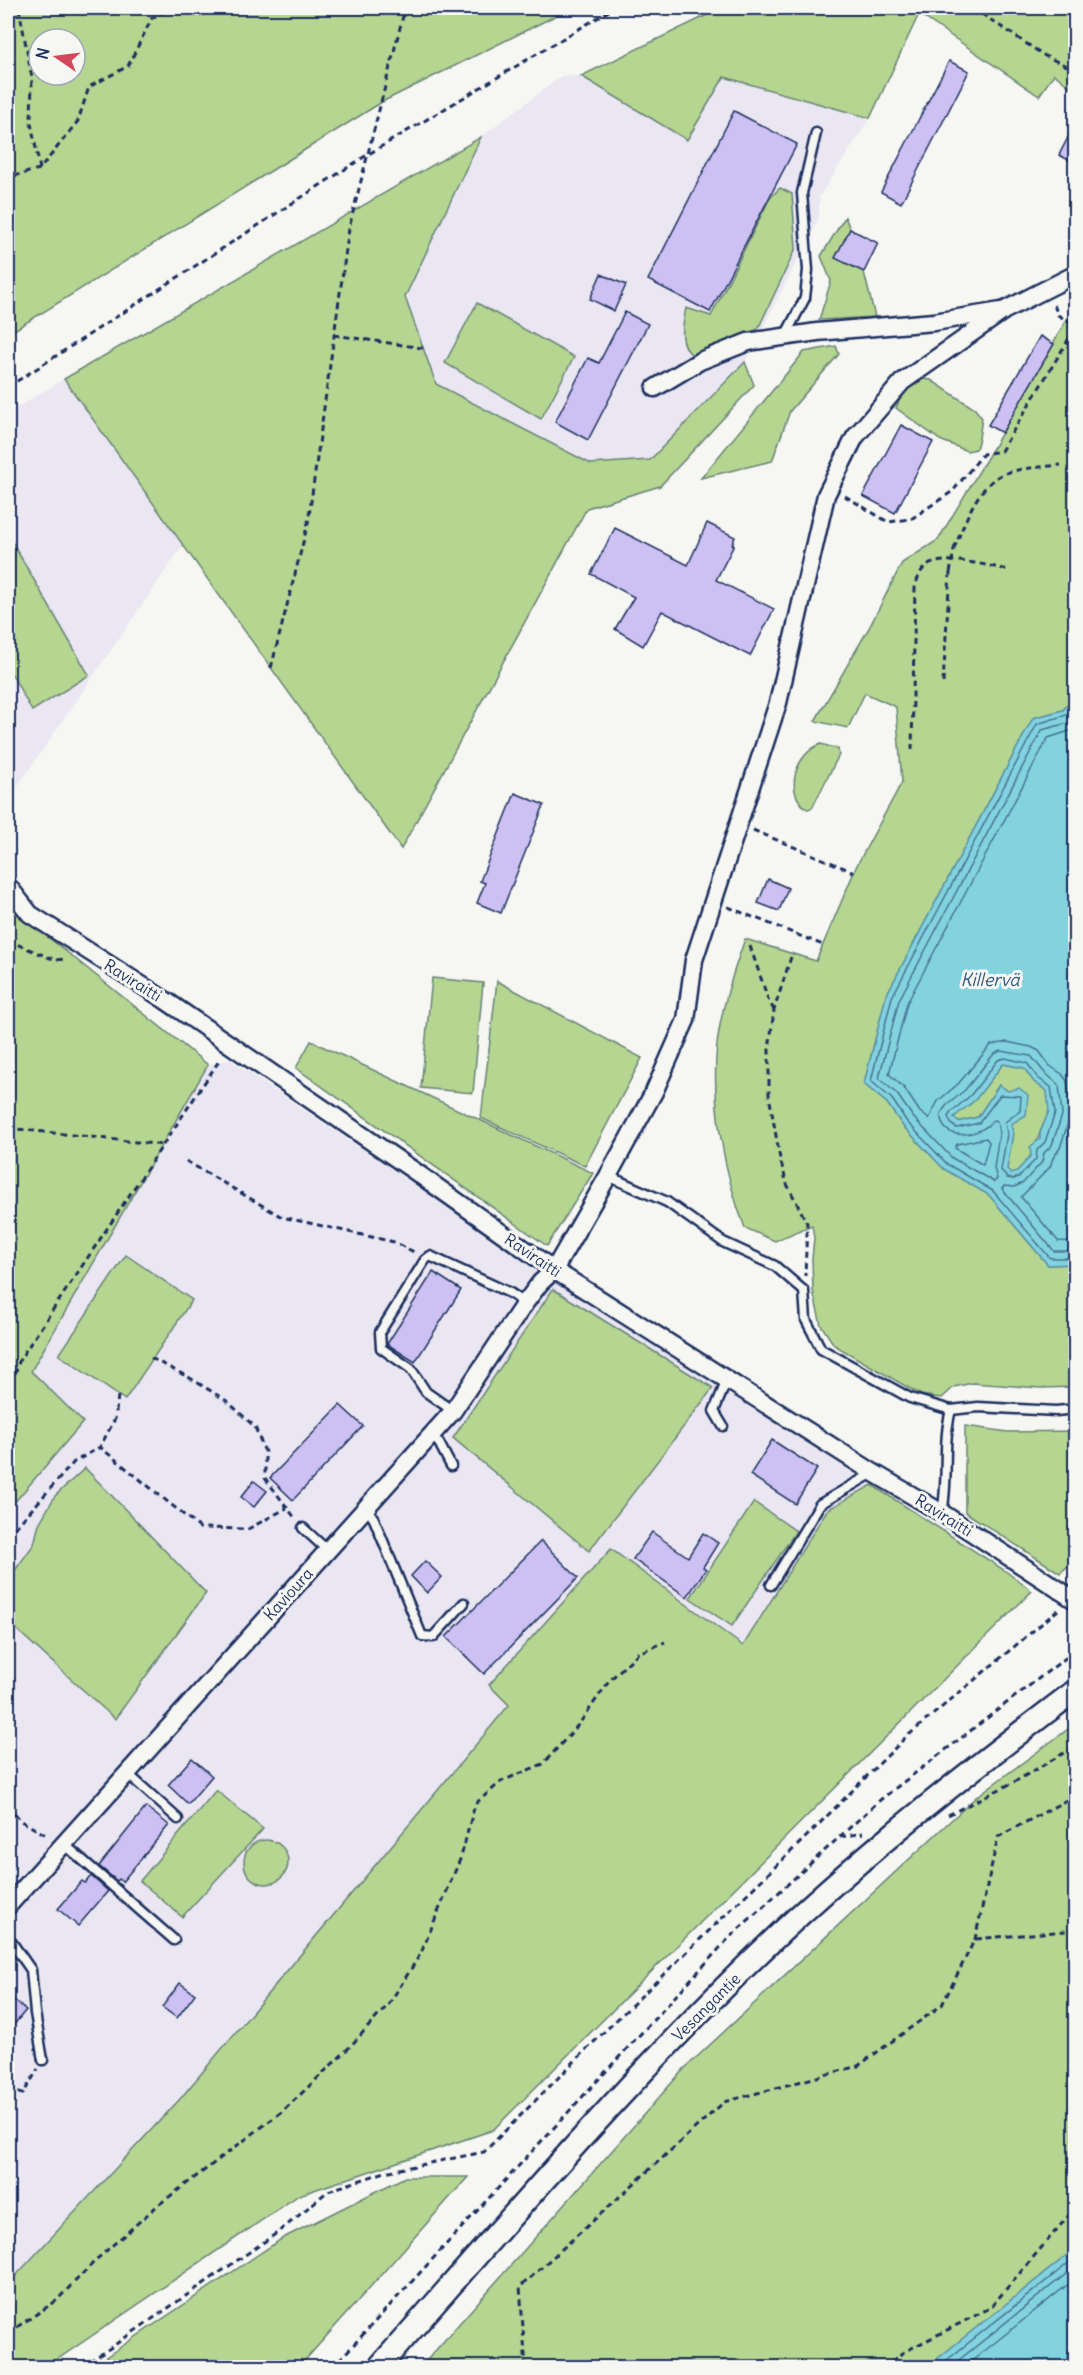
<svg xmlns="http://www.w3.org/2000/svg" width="1083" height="2375" viewBox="0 0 1083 2375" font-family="Delius,sans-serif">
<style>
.built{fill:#eae6f2}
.green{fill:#b5d690;stroke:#688277;stroke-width:1.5;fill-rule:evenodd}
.water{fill:#83d3df;stroke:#5991ab;stroke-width:1.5;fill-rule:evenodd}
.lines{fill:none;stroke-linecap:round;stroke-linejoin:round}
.shore{stroke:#457192;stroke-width:1.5}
.building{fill:#cdc0f2;stroke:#1b2f5e;stroke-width:1.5}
.service-casing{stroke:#1b2f5e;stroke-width:13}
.minor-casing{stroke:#1b2f5e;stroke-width:21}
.tertiary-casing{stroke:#1b2f5e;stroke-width:26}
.path{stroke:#1b2f5e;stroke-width:3;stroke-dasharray:6 4.5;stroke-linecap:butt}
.service{stroke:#f6f6f2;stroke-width:8}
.minor{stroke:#f6f6f2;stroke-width:16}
.tertiary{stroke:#f6f6f2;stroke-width:21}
.path-bridge{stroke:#1b2f5e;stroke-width:3;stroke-dasharray:6 4.5;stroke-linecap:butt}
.labels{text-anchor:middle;stroke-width:6;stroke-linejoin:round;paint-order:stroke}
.street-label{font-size:16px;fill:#1b2f5e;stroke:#f6f6f2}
.water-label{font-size:18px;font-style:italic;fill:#35587e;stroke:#f6f6f2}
</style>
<rect width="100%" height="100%" fill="#f6f6f2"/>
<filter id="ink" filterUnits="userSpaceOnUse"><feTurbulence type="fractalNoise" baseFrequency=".0167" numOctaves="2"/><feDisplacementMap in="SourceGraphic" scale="12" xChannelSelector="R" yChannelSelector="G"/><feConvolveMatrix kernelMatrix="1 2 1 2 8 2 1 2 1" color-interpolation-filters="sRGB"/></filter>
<g filter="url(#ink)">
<g class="built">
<path d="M 562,76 L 581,76 L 687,139 L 723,77 L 870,118 L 819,197 L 819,218 L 745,362 L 650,460 L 591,464 L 436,384 L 405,297 L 481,137 Z"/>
<path d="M 64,379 L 183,545 L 8,800 L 8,413 Z"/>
<path d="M 230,1060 L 572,1291 L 872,1485 L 827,1510 L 743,1647 L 611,1549 L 489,1686 L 509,1704 L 180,2099 L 8,2284 L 8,1924 L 16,1915 L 8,1908 L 8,1510 L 82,1422 L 30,1371 L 208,1065 Z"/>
</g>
<g class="green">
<path d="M 8,8 L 571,8 L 382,102 L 8,334 ZM 39,39 L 75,39 L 75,75 L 39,75 Z"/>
<path d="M 722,8 L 1075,8 L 1075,91 L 1054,74 L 1039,96 L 919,14 L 870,118 L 724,77 L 687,140 L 581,76 Z"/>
<path d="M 481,137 L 405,297 L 436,384 L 591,464 L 650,460 L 745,362 L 754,385 L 660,486 L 587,508 L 401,849 L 64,379 Z"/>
<path d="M 780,188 L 792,194 L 796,248 L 758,329 L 692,355 C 678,343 683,325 686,308 L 711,316 L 770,198 Z"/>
<path d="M 845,217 L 850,229 L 836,258 L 864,272 L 875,317 L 819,320 L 831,281 L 821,256 Z"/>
<path d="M 477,303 L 574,357 L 541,419 L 445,363 Z"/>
<path d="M 1075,305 L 1075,696 L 1063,710 L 1033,718 L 886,996 L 864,1084 L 887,1103 L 903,1126 L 944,1169 L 989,1195 L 1048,1265 L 1075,1264 L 1075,1387 L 1041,1388 L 972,1383 L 954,1387 L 942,1398 L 921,1395 L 834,1345 L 821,1325 L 813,1291 L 812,1259 L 814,1238 L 812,1225 L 775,1241 L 745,1228 C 724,1174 711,1103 717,1045 C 721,1009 733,972 745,939 L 816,961 L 857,865 L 902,782 L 896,707 L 865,693 L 848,728 L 815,721 L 869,628 L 902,563 L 938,540 L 1002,433 Z"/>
<path d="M 836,346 L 839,354 L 790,411 L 772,461 L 701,478 L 804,352 Z"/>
<path d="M 913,378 L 931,380 L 975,409 L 982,418 L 979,438 L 976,449 L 967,451 L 940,440 L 896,408 L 902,394 Z"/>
<path d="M 8,535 L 89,675 L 32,711 L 8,667 Z"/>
<path d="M 821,744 L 838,749 L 839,755 L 812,808 L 807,809 C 783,792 796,753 821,744 Z"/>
<path d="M 8,905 L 208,1065 L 31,1371 L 83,1422 L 8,1510 Z"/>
<path d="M 432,978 L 483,983 L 473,1093 L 421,1088 Z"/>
<path d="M 497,981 L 642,1058 L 585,1166 L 481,1118 Z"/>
<path d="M 311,1041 L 593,1173 L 547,1246 L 296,1068 Z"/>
<path d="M 1003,1064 L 1024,1068 L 1034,1082 L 1047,1091 C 1048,1097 1050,1104 1049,1110 C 1048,1116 1044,1122 1042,1128 C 1035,1144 1030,1167 1011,1174 L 1007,1169 L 1013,1133 L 1008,1091 L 999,1085 L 978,1117 L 957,1122 L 954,1117 L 975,1100 Z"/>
<path d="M 126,1255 L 192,1300 L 125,1400 L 59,1355 Z"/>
<path d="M 553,1289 L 713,1388 L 589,1551 L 453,1438 Z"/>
<path d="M 965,1426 L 1008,1432 L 1075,1431 L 1075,1560 L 1060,1573 L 965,1512 Z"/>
<path d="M 85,1468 L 206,1593 L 115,1719 L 16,1629 L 8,1602 L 8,1580 L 34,1544 L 39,1524 L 55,1496 Z"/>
<path d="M 872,1485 L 1004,1570 L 1032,1591 L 493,2130 L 299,2195 L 46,2367 L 8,2367 L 8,2284 L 180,2099 L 509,1705 L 489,1685 L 611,1549 L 743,1646 L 827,1510 Z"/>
<path d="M 754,1502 L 796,1531 L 732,1626 L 690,1598 Z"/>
<path d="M 1075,1724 L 1075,2249 L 927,2367 L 420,2368 L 684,2069 L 976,1797 Z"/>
<path d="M 216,1790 L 263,1829 L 182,1917 L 140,1881 Z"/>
<circle cx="266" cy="1862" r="22"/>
<path d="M 405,2177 L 468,2177 L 299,2367 L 91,2367 L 283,2238 Z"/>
</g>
<g class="water">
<path d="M 1075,696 L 1076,1264 L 1048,1265 L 989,1195 L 944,1169 L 903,1126 L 887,1103 L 864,1084 L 886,996 L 1033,718 L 1063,710 ZM 1003,1064 L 1024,1068 L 1034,1082 L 1047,1091 L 1049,1111 L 1040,1133 L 1040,1139 L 1030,1147 L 1031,1156 L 1016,1172 L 1011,1174 L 1007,1169 L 1013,1133 L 1011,1124 L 1026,1115 L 1028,1095 L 1019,1088 L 1008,1091 L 999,1085 L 978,1117 L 958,1122 L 954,1117 L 975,1100 Z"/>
<path d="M 1075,2249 L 1075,2367 L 927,2367 Z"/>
</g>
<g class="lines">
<g class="shore">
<path d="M 1076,705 L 1066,715 L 1037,724 L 892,997 L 871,1081 L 892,1099 L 907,1122 L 947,1164 L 993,1191 L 1050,1258 L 1076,1258"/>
<path d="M 1076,716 L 1068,723 L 1042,730 L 899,1000 L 879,1078 L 897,1094 L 913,1117 L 952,1158 L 994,1182 L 997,1179 L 994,1168 L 999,1134 L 997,1121 L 993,1120 C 981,1137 939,1144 941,1113 L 946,1106 L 965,1090 L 993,1055 L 1000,1051 L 1031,1056 L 1044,1072 L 1059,1085 L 1062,1115 L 1052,1145 L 1044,1153 L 1042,1162 L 1023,1183 L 1014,1187 L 1004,1186 L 1002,1189 L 1054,1251 L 1076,1251"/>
<path d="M 1076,729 L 1048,738 L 907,1003 L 889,1074 L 904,1088 L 920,1112 L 929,1119 L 938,1101 L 958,1084 L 991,1045 L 1007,1042 L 1031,1047 L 1039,1051 L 1050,1066 L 1062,1074 L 1067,1081 L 1071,1114 L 1060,1148 L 1053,1158 L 1050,1167 L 1021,1197 L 1058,1241 L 1076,1242"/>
<path d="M 1005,1058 L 1027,1063 L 1038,1078 L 1051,1087 L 1055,1113 L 1045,1142 L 1037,1150 L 1036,1159 L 1020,1176 L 1014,1179 L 1007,1178 L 1001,1170 L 1007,1134 L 1005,1122 L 1020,1111 L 1021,1096 L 1000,1095 L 979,1123 L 957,1128 L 952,1125 L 948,1117 L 951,1112 L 970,1096 L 998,1060 Z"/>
<path d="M 986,1138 L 989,1142 L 983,1165 L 955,1148 L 957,1144 Z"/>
<path d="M 937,2368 L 1076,2257"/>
<path d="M 949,2368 L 1076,2266"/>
<path d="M 963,2368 L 1076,2278"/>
</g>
</g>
<g class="building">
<path d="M 949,61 L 969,71 L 901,203 L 881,192 Z"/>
<path d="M 734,111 L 797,144 L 710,312 L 648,280 Z"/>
<path d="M 1076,122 L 1076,164 L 1059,155 Z"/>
<path d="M 850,229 L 878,243 L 864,272 L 835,258 Z"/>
<path d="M 601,274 L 626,285 L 614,311 L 590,299 Z"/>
<path d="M 625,312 L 648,324 L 588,440 L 555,422 L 588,358 L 599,363 Z"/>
<path d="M 1040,336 L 1054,344 L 1002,433 L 988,425 Z"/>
<path d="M 901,425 L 933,442 L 895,513 L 863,496 Z"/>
<path d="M 707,523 L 735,537 L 732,544 L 734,545 L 716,580 L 774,609 L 750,656 L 662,611 L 643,646 L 615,629 L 634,597 L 591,574 L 615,528 L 688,565 Z"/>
<path d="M 515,793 L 544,805 L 501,913 L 477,903 L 485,883 L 480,881 Z"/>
<path d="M 768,879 L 788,888 L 779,911 L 758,903 Z"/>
<path d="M 433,1272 L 461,1290 L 415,1362 L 387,1344 Z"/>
<path d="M 340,1405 L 363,1426 L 293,1500 L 270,1478 Z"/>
<path d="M 772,1440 L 817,1469 L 795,1504 L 750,1475 Z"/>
<path d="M 254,1481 L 267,1491 L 254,1507 L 241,1497 Z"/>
<path d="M 652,1532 L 688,1557 L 703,1533 L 718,1543 L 703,1567 L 706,1569 L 687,1597 L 633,1559 Z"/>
<path d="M 541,1541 L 578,1578 L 484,1674 L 446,1637 Z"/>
<path d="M 425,1561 L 442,1577 L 427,1593 L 411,1576 Z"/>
<path d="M 192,1758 L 212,1776 L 188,1804 L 168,1785 Z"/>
<path d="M 146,1807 L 169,1825 L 122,1882 L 119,1879 L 117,1881 L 99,1866 Z"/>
<path d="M 91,1876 L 108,1891 L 78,1926 L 58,1909 L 82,1881 L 85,1883 Z"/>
<path d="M 180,1983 L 195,1994 L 177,2018 L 162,2007 Z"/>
<path d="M 8,1995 L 26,2010 L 8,2032 Z"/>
</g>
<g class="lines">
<g class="service-casing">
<g id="service">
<path d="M 785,336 L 805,298 L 808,270 L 802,193 L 816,133"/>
<path d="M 608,1176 L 667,1202 L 723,1242 L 775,1266 L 804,1291 L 806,1320 L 821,1349 L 910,1398 L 951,1410 L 978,1407 L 1056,1411 L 1076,1409"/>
<path d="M 453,1411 L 426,1392 L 411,1369 L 381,1348 L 380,1332 L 425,1260 L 430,1256 L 510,1293 L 525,1303"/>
<path d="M 723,1426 L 714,1411 L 727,1380"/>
<path d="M 432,1435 L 439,1443 L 451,1466"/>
<path d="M 366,1507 L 374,1519 L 422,1636 L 433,1637 L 464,1603"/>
<path d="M 942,1513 C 949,1479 942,1443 951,1410"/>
<path d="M 303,1528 L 327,1550"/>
<path d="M 771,1585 L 820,1504 L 873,1473"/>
<path d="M 128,1774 L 178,1819"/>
<path d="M 63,1843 L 174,1940"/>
<path d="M 8,1937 L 31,1970 L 35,2013 L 43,2060"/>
</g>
</g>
<g class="minor-casing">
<g id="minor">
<path d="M 655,388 L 700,361 L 748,342 L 817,332 L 934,322 L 1001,311"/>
<path d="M 8,886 L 30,914 L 165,1000 L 413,1170 L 554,1270 L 874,1473 L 942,1513 L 1076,1601"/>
<path d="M 8,1906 L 453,1411 L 525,1303 L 540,1283 L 554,1270 L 608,1176 L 654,1092 L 686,1020 L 694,960 L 778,703 L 826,495 L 855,437 L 902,382 L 1005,310 L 1076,274"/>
</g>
</g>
<g class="tertiary-casing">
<path id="tertiary" d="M 378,2368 C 495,2236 610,2101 735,1977 C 840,1872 957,1780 1076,1690"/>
</g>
<g class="path">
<path d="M 19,8 L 32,78 L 31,123 L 40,169"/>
<path d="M 973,8 L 1045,56 L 1076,70"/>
<path d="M 8,185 L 14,176 L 40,169 L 78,121 L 89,87 L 128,66 L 152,18 L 171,8"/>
<path d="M 1054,305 L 1058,315 L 1076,326"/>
<path d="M 334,335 L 423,348"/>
<path d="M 8,387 L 367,155 L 614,8"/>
<path d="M 845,496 L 888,522 L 911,519 L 953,491 L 983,454 L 1001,451 L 1076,327"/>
<path d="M 954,549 C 964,525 972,498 993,480 C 1006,468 1043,467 1061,465"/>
<path d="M 271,668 L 308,523 L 349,228 L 405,8"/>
<path d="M 943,683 L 950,573"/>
<path d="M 912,750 L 915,588 C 917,580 919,573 925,567 C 944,553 988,566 1009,570"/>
<path d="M 753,830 L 854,872"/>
<path d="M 728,907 L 823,945"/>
<path d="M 8,945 L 14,943 L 55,960 L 66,959"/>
<path d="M 750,946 L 768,999 L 774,1010"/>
<path d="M 791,957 L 774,1010 L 769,1050 L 769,1095 L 780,1159 L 787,1184 L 807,1223 L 805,1276"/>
<path d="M 8,1128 L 164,1145"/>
<path d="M 186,1161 L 282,1217 L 394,1242 L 416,1253"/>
<path d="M 151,1358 L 190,1378 L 227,1401 L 255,1427 L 265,1452 L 265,1478 L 295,1518"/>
<path d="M 8,1394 L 20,1359 L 221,1058"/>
<path d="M 118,1396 L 115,1419 L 100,1447 L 200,1528 L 248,1529 L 287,1508"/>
<path d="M 8,1536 L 74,1462 L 100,1447"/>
<path d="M 8,1805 L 21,1821 L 48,1836"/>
<path d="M 948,1815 L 1016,1781 L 1076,1746"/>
<path d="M 840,1837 L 863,1833"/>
<path d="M 976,1939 L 1076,1930"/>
<path d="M 8,2090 L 23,2094 L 38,2069"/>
<path d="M 8,2333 L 56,2301 L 97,2259 L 157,2206 L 283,2111 L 345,2052 L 389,2004 L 421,1953 L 461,1857 L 475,1804 L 502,1781 L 543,1764 L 579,1724 L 610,1680 L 638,1653 L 665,1642"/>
<path d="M 81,2368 L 280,2231 L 328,2191 L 385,2172 L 484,2152 L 605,2031 L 804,1839 L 905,1738 L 1058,1610"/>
<path d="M 332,2368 L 730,1937 L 880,1800 L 1076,1650"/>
<path d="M 526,2368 L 520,2287 L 724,2102 L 858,2066 L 942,2005 L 975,1939 L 998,1837 L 1076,1795"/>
<path d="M 883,2368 L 902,2353 L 990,2308 L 1076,2207"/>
</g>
<use href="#service" class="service"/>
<use href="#minor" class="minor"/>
<use href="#tertiary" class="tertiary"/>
<path class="path-bridge" d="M 950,573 L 954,549"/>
</g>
</g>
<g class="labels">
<g class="street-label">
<text transform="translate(133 980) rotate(32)" y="6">Raviraitti</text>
<text transform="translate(533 1255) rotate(34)" y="6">Raviraitti</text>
<text transform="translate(944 1515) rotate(32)" y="6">Raviraitti</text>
<text transform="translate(288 1594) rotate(-48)" y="6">Kavioura</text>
<text transform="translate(706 2007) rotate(-45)" y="6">Vesangantie</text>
</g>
<g class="water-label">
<text x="990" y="986">Killervä</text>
</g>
</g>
<rect width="1083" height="2375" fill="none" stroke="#f6f6f2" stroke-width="30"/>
<rect x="15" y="15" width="1053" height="2345" fill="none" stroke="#1b2f5e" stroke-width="2" filter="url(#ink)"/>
<g transform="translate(57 57) rotate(284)"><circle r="28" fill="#f6f6f2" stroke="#9ea6b7" stroke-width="1.5"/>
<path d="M0-4.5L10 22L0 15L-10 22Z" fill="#d1495b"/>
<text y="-9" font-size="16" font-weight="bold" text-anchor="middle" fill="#1b2f5e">N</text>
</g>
</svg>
